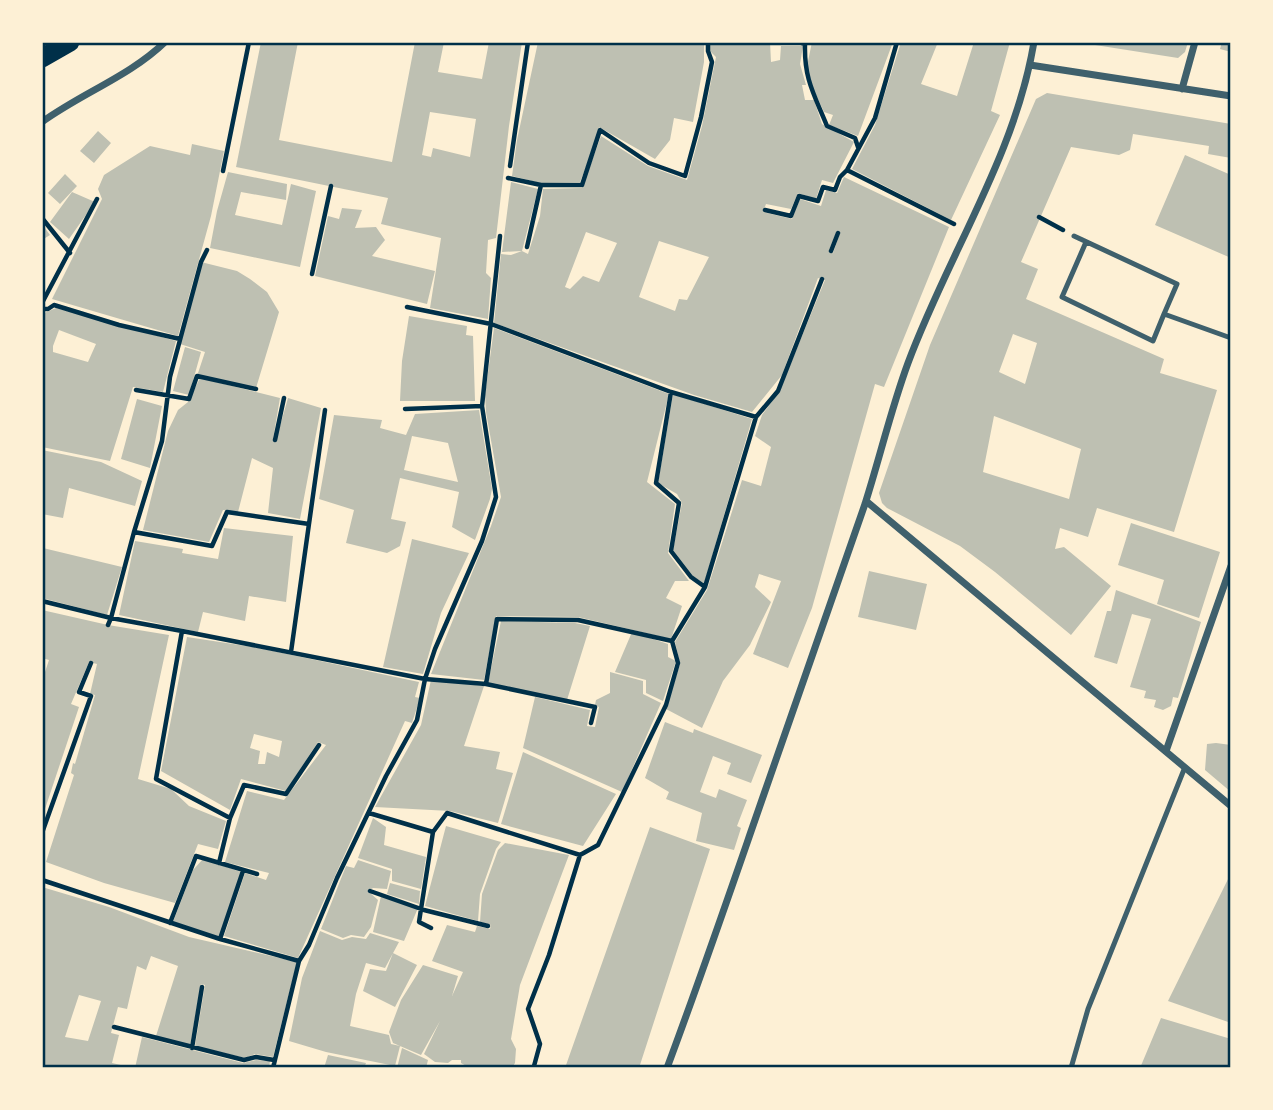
<svg xmlns="http://www.w3.org/2000/svg" width="1273" height="1110" viewBox="0 0 1273 1110" font-family="Poppins,sans-serif">
	<rect width="100%" height="100%" fill="#fdf0d5"/>
	<path fill="#bec0b2" fill-rule="evenodd" d="M261 42H298L279 140 392 162 415 42H444L438 72 482 79 489 42H522L509 126 496 238 488 240 486 273 491 278 488 319 430 308 441 238 381 224 388 198 236 167ZM430 112 476 119 470 157 433 148 431 157 422 155Z
		M538 42H704V62L693 122 674 118 670 140 655 159 599 127 597 139 580 182 540 183 512 176 517 140Z
		M710 42H770L771 62 780 60 781 46H803L800 64 806 85H802L805 100H814L822 124 854 142 833 183 822 180 816 199 798 193 791 209 766 204 763 212 792 219 800 199 821 206 826 190 837 193 844 177 949 227 884 387 875 384 812 608 788 668 753 654 781 581 759 574 755 587 771 602 750 645 723 681 702 728 666 709 680 664 675 642 707 590 742 480 761 486 771 447 755 436 762 415 779 392 825 280 818 278 782 375 752 412 694 395 494 323 501 254 511 255 522 251 528 254 540 216 543 189 582 188 601 136 648 166 687 180 702 126 716 57 710 51ZM586 232 617 243 599 282 583 276 570 289 565 287ZM836 233H840L833 253 829 250ZM659 241 709 257 687 300 679 299 675 311 639 297Z
		M812 42H893L858 136 829 125 833 115 824 112 811 84 807 66Z
		M901 42H938L921 84 957 96 974 42H1010L991 111 1000 115 951 220 852 169 875 125Z
		M1076 42H1188L1185 52 1178 58Z
		M1222 42H1231V52L1220 49Z
		M1047 93 1231 124V158L1208 154 1209 146 1133 134 1130 150 1119 155 1071 147 1021 262 1038 269 1026 299 1164 359 1160 373 1217 390 1174 532 1097 508 1088 537 1060 528 1055 549 1064 547 1111 586 1071 635 995 572 960 546 887 508 882 503 879 493 930 345 1036 99ZM1013 334 1037 343 1025 384 999 372ZM994 416 1081 449 1069 499 983 472Z
		M98 131 111 143 94 163 80 151Z
		M192 144 224 151 211 216 178 336 52 299 102 199 98 189 104 175 150 146 190 155Z
		M1185 155 1231 175V258L1155 225Z
		M228 172 287 184 286 200 241 192 235 215 282 225 291 184 316 191 300 267 210 248 217 211Z
		M65 174 77 186 60 204 48 193Z
		M511 182 538 189 522 251 502 252Z
		M72 192 95 202 69 239 50 222Z
		M342 208 362 210 355 228 376 227 385 240 372 256 435 271 427 304 315 276 328 216 339 219Z
		M42 224 50 235 42 240Z
		M201 262 237 271 250 279 267 292 279 312 256 388 197 376 205 352 180 344Z
		M56 308 176 341 163 392 133 387 110 461 42 447V314ZM59 330 96 344 88 362 53 352V346Z
		M409 316 467 326 466 335 473 336 475 401H400L402 361Z
		M494 328 669 394 647 482 675 504 668 553 689 581H675L666 598 682 606 671 639 578 617 496 616 484 680 431 674 491 526 501 497 486 412 485 395Z
		M185 347 201 352 189 395 173 391Z
		M200 378 280 398 273 439 276 440 288 398 321 408 300 519 268 513 273 468 252 458 238 512 223 510 209 542 143 530 168 431 178 410 188 402Z
		M673 394 752 419 704 584 693 576 673 550 682 503 677 494 658 483Z
		M137 399 162 406 150 468 121 459Z
		M479 410 492 489 490 499 475 540 452 527 459 492 400 478 391 519 406 522 400 546 387 553 346 543 354 510 319 499 334 415 382 420 380 428 406 435 415 414ZM412 436 448 443 458 482 404 470Z
		M42 450 101 462 142 481 135 506 69 488 63 518 42 514Z
		M1131 523 1220 552 1199 618 1157 604 1164 580 1118 565Z
		M224 528 293 536 286 602 249 596 245 621 203 612 198 632 119 615 135 541 183 549 182 553 218 559Z
		M412 539 469 553 441 613 423 674 383 667Z
		M43 548 122 567 107 615 42 598Z
		M869 571 927 584 916 630 858 617Z
		M1116 590 1201 622 1178 698 1173 697 1171 706 1163 710 1154 707 1156 700 1144 698 1146 691 1130 687 1151 619 1132 614 1117 664 1094 657 1107 611H1111Z
		M42 610 108 625 169 635 138 779 171 789 189 806 226 821 218 849 198 844 175 903 104 883 46 862 74 775 71 773 73 763 75 764 95 695 90 694 97 664 89 662 71 704 79 707 42 818V681L49 660 42 658Z
		M501 621 575 623 590 626 567 700 488 683Z
		M632 632 668 644V657L676 661 663 701 646 693V680L615 672Z
		M187 637 259 648 419 682 415 697 420 698 412 723 405 721 298 958 224 936 245 873 266 880 269 873 225 862 247 791 284 800 326 745 318 742 286 791 241 779 230 810 161 771ZM254 734 282 741 279 757 267 752 265 764H258L260 751 250 748Z
		M610 672 643 681V694L661 703 622 792 523 748 535 697 590 710 587 726 595 727 599 707 595 705 596 700 610 693Z
		M431 680 484 686 464 746 500 752 496 769 513 773 498 823 450 811 375 807 421 725Z
		M665 722 693 733 694 729 762 755 751 783 727 774 731 763 713 756 700 792 716 798 719 789 747 800 737 826 741 828 734 850 696 841 702 813 666 799 669 792 645 778Z
		M1216 743 1231 745V792L1205 770 1207 744Z
		M523 752 616 794 583 846 501 824Z
		M373 818 386 827 384 845 426 857 421 889 392 881V869L358 858Z
		M446 826 501 842 496 849 480 894 478 921 425 906Z
		M650 827 710 849 639 1068H565Z
		M505 843 569 855 520 985 511 1039 516 1049 515 1063 512 1068H480L468 1067 461 1063V1060H452L448 1063 435 1062 424 1054 440 1021 421 1055 393 1043 389 1032 401 1000 423 965 458 976 452 996 463 972 432 961 447 925 475 932 477 926 490 929 491 925 480 922 482 894 498 850Z
		M203 859 241 872 219 937 173 922 193 870Z
		M358 860 391 871 387 889 373 888 368 891 378 900 371 927 364 937 351 935 343 938 321 929 346 866 354 868Z
		M1231 873V1023L1168 1001Z
		M390 883 420 891 419 904 387 894Z
		M42 887 109 907 189 937 297 962 273 1057 255 1054 245 1058 195 1046 205 985 201 984 190 1046 156 1036 178 966 151 956 146 970 137 966 127 1009 118 1007 111 1033 119 1035 112 1063 134 1068H42ZM79 995 101 1001 88 1041 65 1037Z
		M381 896 418 908 404 941 373 932Z
		M320 931 342 940 352 937 366 939 370 933 399 942 385 968 366 963 356 994 350 1026 389 1035 391 1044 400 1046 395 1066 326 1052 289 1041 302 978Z
		M393 953 417 965 395 1007 363 991 370 969 386 971Z
		M1161 1018 1231 1039V1068H1140Z
		M142 1037 243 1063 256 1060 270 1061 269 1068H135Z
		M402 1048 428 1060 426 1068H397Z
		M328 1055 366 1063 364 1068H324Z"/>
	<g fill="none" stroke-linecap="round" stroke-linejoin="round">
		<path stroke="#003049" stroke-width="4.5" d="M799 42 805 44C804 79 814 94 827 126L855 138 858 147
			M510 166 528 42
			M847 170 954 224
			M223 171 249 42
			M508 178 541 185H582L600 130 649 163 685 176 701 117 712 62 708 51V42
			M765 210 791 216 799 196 818 201 823 187 835 190 840 177 847 170 875 118 897 42
			M1039 217 1063 230
			M42 218 70 253
			M527 247 541 185
			M831 251 838 233
			M312 274 331 186
			M42 303 97 199
			M407 307 491 324 671 392 756 417
			M42 309H48L54 305 119 325 180 339
			M136 390 189 399 197 376 256 389
			M671 392 656 483 679 503 671 551 691 577 705 587
			M405 409 482 406
			M275 440 284 398
			M134 532 162 441 170 377 201 262 207 250
			M42 601 111 618 134 532 212 546 227 512 309 524
			M108 625 111 618 182 631 156 779 230 818
			M182 631 425 679 486 684
			M291 652 325 410
			M591 723 595 707 486 684 497 619 578 620 672 641
			M369 813 433 832 419 922 431 928
			M433 832 447 813 580 855
			M42 833 91 696 79 692 91 663
			M219 863 230 818 244 785 286 794 319 745
			M42 880 220 939 299 961
			M370 891 424 910 488 926
			M170 923 196 856 257 874
			M220 939 243 871
			M114 1027 244 1060 256 1057 274 1060
			M192 1048 202 987
			M273 1068 299 961 309 945 337 878 386 776 417 720 425 679 435 649 482 541 496 497 482 406 500 236
			M531 1068 534 1066 540 1044 528 1009 549 955 580 855 598 845 666 705 678 663 672 641 705 587 756 417 778 391 822 279"/>
		<path stroke="#3f606c" stroke-width="5" d="M1074 236 1177 284 1164 314 1231 338
			M1086 242 1062 297 1153 341 1164 314
			M1071 1068 1088 1009 1185 767"/>
		<path stroke="#3f606c" stroke-width="7" d="M1030 65 1231 96
			M1182 89 1195 42
			M42 122C82 93 130 76 165 42
			M866 501 1231 806
			M1166 751 1231 566
			M667 1068C701 977 732 886 764 794 797 697 832 601 865 504 880 457 891 409 908 363 948 255 1015 156 1034 42"/>
		<path stroke="#003049" stroke-width="19" d="M42 58 70 42"/>
	</g>
	<rect width="1273" height="1110" fill="none" stroke="#fdf0d5" stroke-width="88"/>
	<rect x="44" y="44" width="1185" height="1022" fill="none" stroke="#003049" stroke-width="2.5"/>
</svg>
